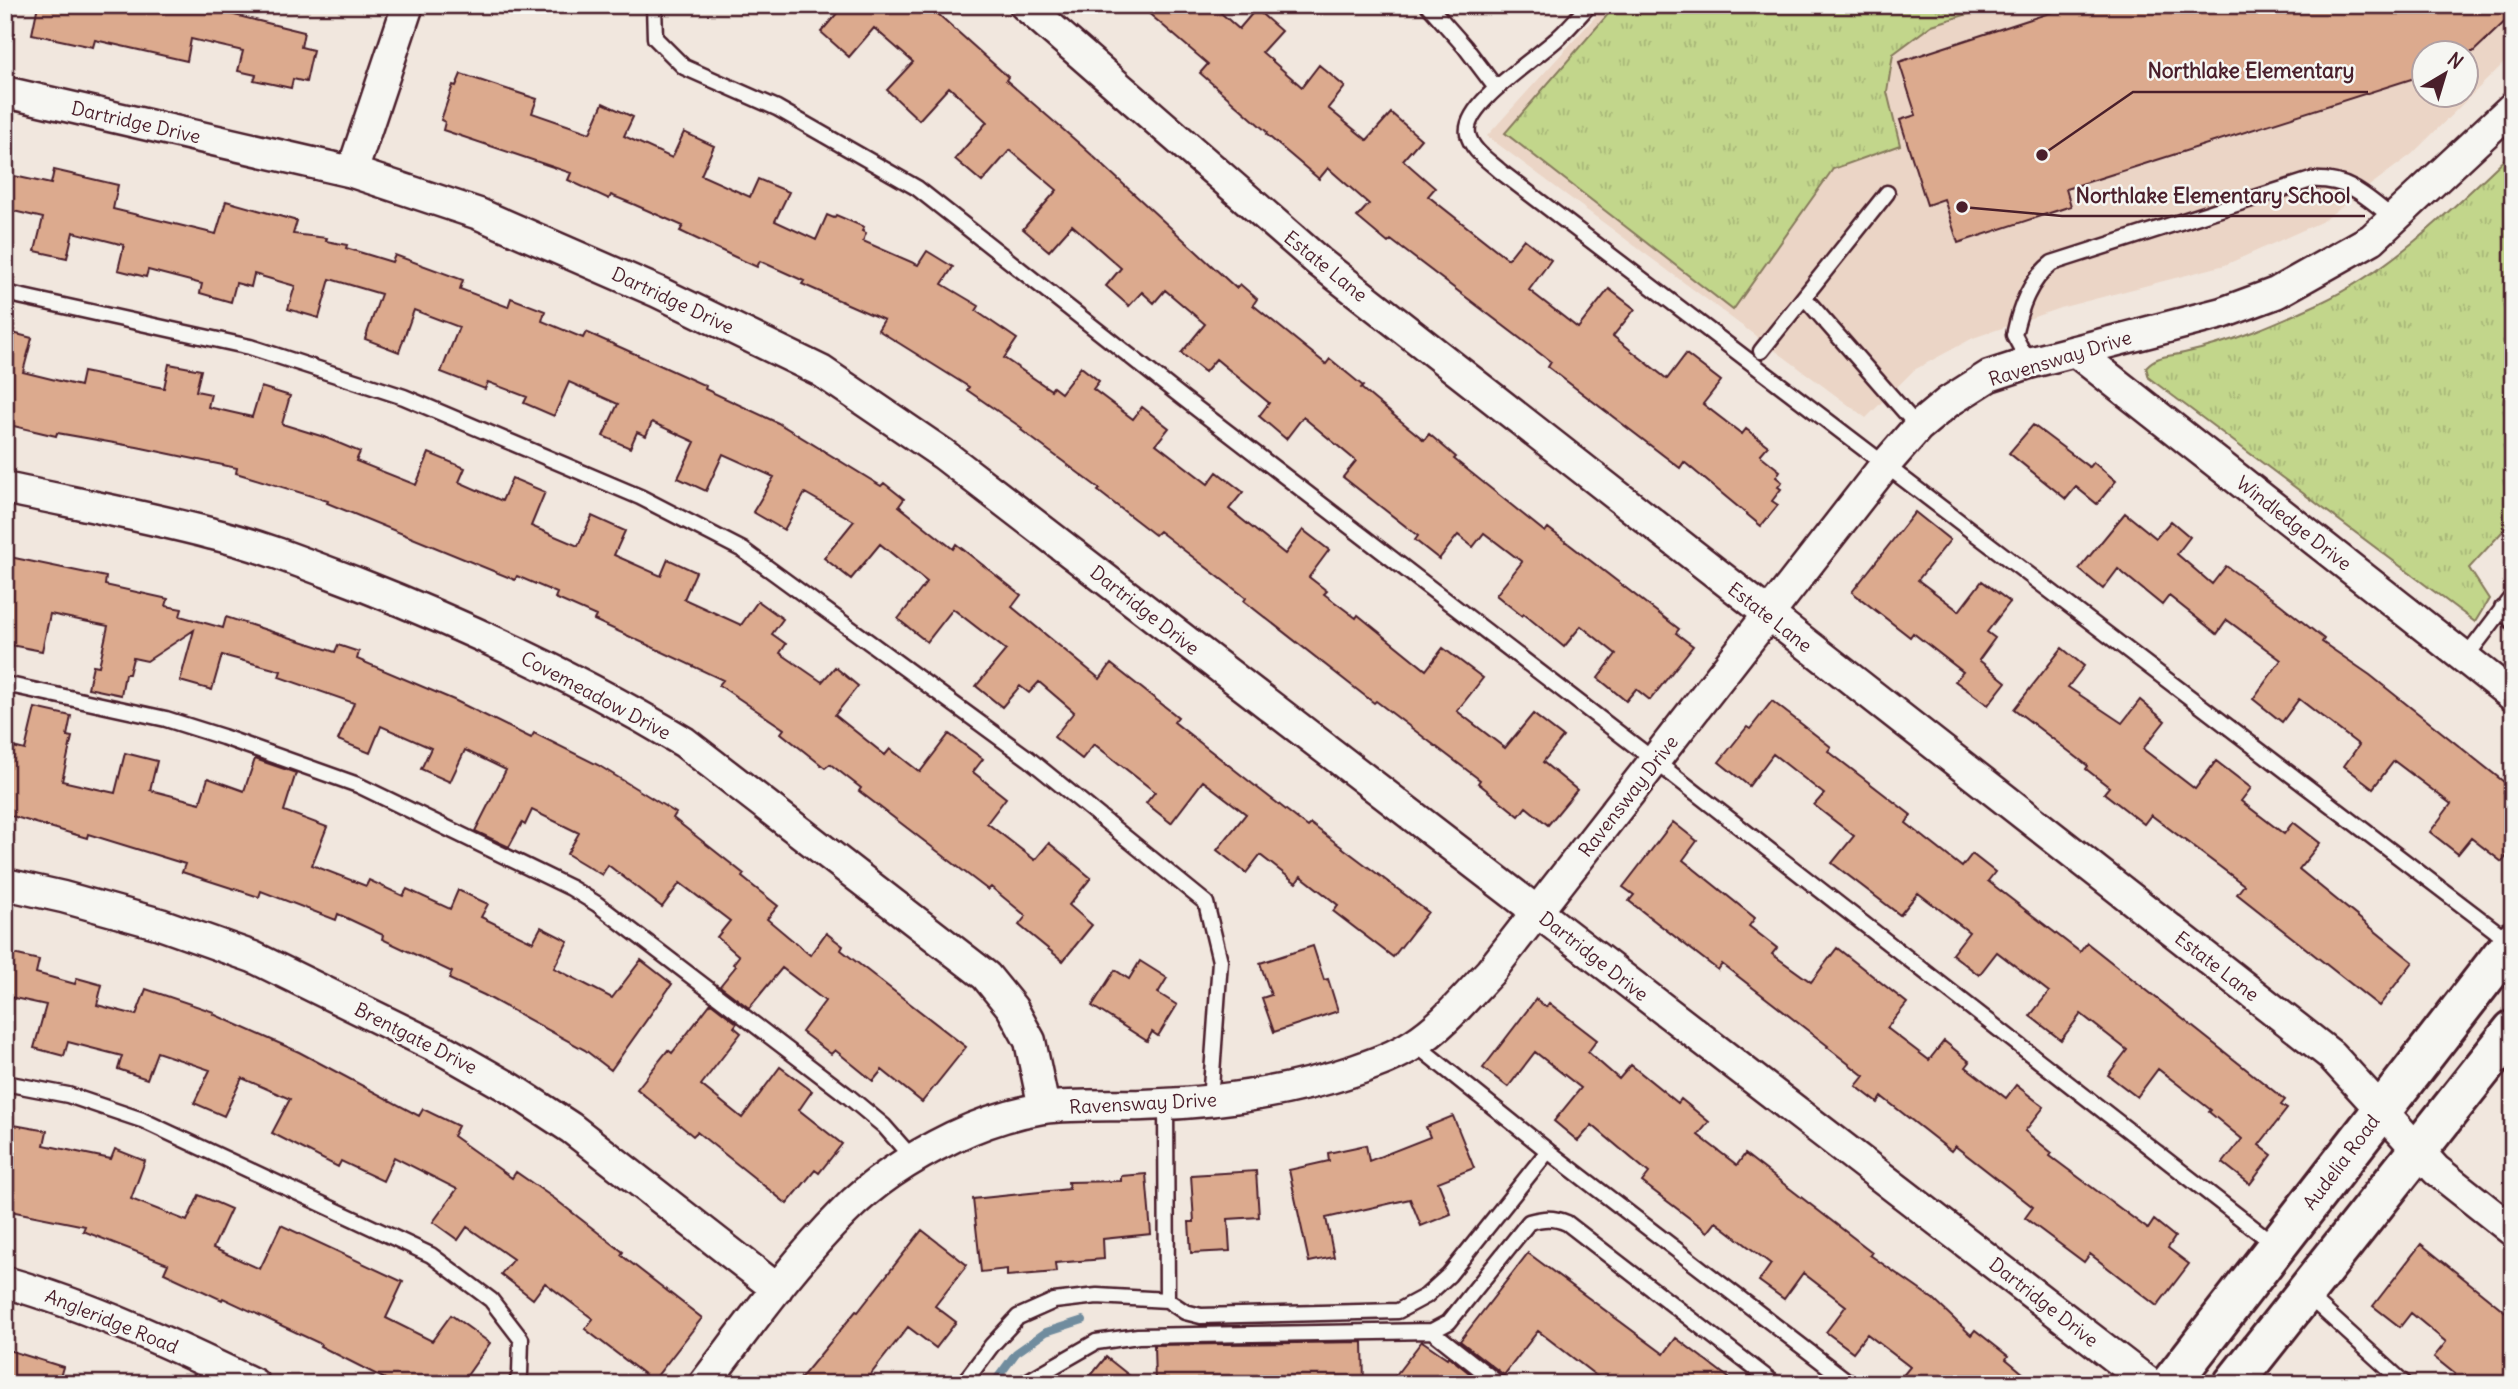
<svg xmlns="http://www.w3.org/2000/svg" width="2518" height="1389" viewBox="0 0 2518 1389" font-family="Delius,sans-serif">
	<defs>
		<pattern id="grass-tufts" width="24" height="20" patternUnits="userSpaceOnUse" patternTransform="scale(1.75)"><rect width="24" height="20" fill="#c2d68b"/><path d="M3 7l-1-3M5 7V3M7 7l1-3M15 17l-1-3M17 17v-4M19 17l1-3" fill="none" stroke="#a8b778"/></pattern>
	</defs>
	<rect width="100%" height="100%" fill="#f1e7de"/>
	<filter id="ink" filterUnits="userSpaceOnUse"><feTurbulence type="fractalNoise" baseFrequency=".0143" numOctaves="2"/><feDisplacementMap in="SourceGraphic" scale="14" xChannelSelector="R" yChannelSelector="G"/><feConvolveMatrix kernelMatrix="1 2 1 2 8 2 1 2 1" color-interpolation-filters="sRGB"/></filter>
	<g filter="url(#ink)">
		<path fill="#ebd5c6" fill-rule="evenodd" d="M1606 5H2513V54L2412 154 2321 222 2225 265 2060 308 1973 338 1914 370 1866 418 1487 136ZM2424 52H2466V94H2424Z"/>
		<path fill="url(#grass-tufts)" stroke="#867a5b" stroke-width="2" d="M1616 5H1990L1991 7 1932 25 1893 54 1887 92 1900 145 1833 169 1733 310 1505 133Z
			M2513 151V352L2503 403 2513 405V520L2469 568 2489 599 2475 622 2149 378 2146 367C2157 355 2168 357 2184 353 2231 343 2276 323 2320 303 2394 268 2454 207 2513 151Z"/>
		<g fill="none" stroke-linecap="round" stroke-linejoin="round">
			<path stroke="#708c9e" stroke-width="8" d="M993 1384 1016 1353 1046 1332 1083 1320"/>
		</g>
		<path fill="#dcaa8e" stroke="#4a1f2b" stroke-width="2" d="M38 5H193L304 32 301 47 313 50 306 82 293 79 291 88 254 80 256 75 238 71 243 51 191 39 187 61 95 40 93 47 32 34Z
			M844 5H928L1008 77 1006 80 1082 146 1236 288 1240 284 1257 299 1253 305 1326 364 1330 359 1363 386 1361 388 1374 399 1424 440 1429 434 1456 457 1454 459 1545 532 1548 528 1679 629 1676 633 1693 646 1650 700 1636 689 1626 701 1598 678 1616 654 1581 626 1564 647 1524 614 1522 616 1496 595 1522 562 1484 533 1473 547 1458 535 1439 559 1415 540 1418 536 1343 477 1356 461 1303 417 1286 439 1259 416 1269 403 1216 359 1205 372 1181 353 1205 324 1165 290 1154 303 1142 292 1129 306 1106 286 1121 268 1072 225 1049 251 1023 229 1057 190 1010 150 982 182 955 159 987 122 949 87 919 120 887 90 913 62 874 28 849 57 821 32Z
			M1139 5H1212L1239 29 1256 9 1281 31 1262 52 1302 87 1319 65 1345 87 1328 108 1367 140 1391 113 1421 139 1403 160 1435 188 1428 196 1508 259 1524 239 1551 260 1529 290 1578 328 1609 289 1635 309 1613 336 1667 379 1686 354 1721 381 1703 404 1742 434 1746 429 1768 446 1760 455 1780 471 1776 477 1782 482 1778 487 1781 489 1772 501 1778 505 1761 526 1684 462 1680 468 1548 367 1551 362 1391 240 1388 243 1357 217 1369 204 1328 168 1319 179 1266 134 1267 132 1200 73 1208 64Z
			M2074 5H2513V14L2473 52H2424V75L2066 189 2071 206 1958 243 1944 199 1927 205 1900 120 1916 115 1899 62Z
			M461 74 537 99 532 113 590 133 603 103 633 117 624 136 672 158 684 132 714 146 701 175 750 197 758 179 789 192 775 221 816 240 827 215 834 218 836 215 864 227 862 231 866 233 863 241 918 265 927 251 953 267 942 284 979 306 976 311 1017 339 1004 358 1051 390 1053 387 1061 393 1081 367 1099 381 1093 389 1133 419 1142 407 1169 428 1156 444 1208 484 1217 472 1243 492 1229 509 1285 554 1303 530 1329 550 1309 577 1327 591 1324 594 1356 618 1358 615 1426 670 1443 648 1483 678 1457 711 1505 748 1533 714 1563 737 1543 762 1577 790 1548 825 1526 807 1519 816 1478 783 1480 780 1376 701 1374 703 1244 601 1246 598 1159 531 1155 535 1098 491 1100 489 1021 430 1022 428 967 390 969 387 878 330 884 320 802 284 804 281 760 261 757 267 735 257 680 231 683 226 633 204 611 195 609 199 568 180 571 173 443 130 445 122 441 120 453 85 456 86Z
			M54 170 118 185 113 209 216 234 226 201 297 221 293 234 327 238 326 241 347 245 346 248 392 262 395 255 463 280 460 289 508 307 511 298 545 311 542 321 583 338 586 332 622 348 706 386 705 389 778 423 881 486 884 483 904 499 899 506 953 549 956 544 1021 595 1012 607 1100 679 1111 664 1178 717 1174 722 1259 789 1308 827 1311 824 1428 912 1393 957 1333 911 1338 905 1301 876 1296 883 1260 855 1246 873 1217 850 1246 814 1203 781 1171 823 1146 803 1155 792 1094 744 1082 759 1054 737 1074 712 1039 682 1029 693 1020 686 1002 707 976 686 1006 650 953 609 927 642 898 619 927 582 880 544 851 579 824 558 854 521 805 493 784 530 753 512 774 477 723 454 706 491 678 478 695 442 652 422 646 436 637 432 630 448 603 436 618 404 569 382 554 416 524 403 527 397 488 382 485 389 441 372 459 327 414 310 399 352 365 339 381 294 330 279 319 318 288 309 295 286 254 274 251 287 236 283 231 302 200 293 202 284 148 270 146 277 118 270 124 245 73 232 67 258 35 251 43 218 5 209V174L51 184Z
			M5 331 32 338 23 372 80 386 83 372 164 388 169 364 201 370 196 391 211 394 208 407 252 417 261 387 290 396 282 424 324 437 360 452 356 461 416 485 429 453 465 468 459 482 502 501 512 478 545 492 531 526 578 546 592 516 625 531 614 555 661 576 668 559 696 572 684 599 741 625 758 601 783 619 772 634 786 644 780 653 822 682 835 667 858 686 835 715 885 755 890 749 920 772 949 734 983 759 973 772 1006 798 987 823 1035 860 1049 843 1091 878 1069 905 1092 925 1063 961 1019 925 1026 916 991 887 988 890 859 791 861 788 830 764 825 768 781 733 784 729 719 685 723 680 594 620 596 616 555 598 557 593 517 576 515 580 327 503 328 501 236 473 237 468 137 447 57 433 56 436 5 424Z
			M2033 425 2089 467 2093 462 2116 481 2097 504 2076 487 2066 499 2009 453Z
			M1915 512 1950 540 1918 580 1959 611 1982 581 2010 602 1987 632 1995 638 1979 660 2006 682 1988 705 1955 681 1963 672 1913 633 1910 637 1852 592Z
			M2125 513 2156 538 2171 521 2190 537 2177 554 2212 584 2226 566 2280 604 2324 639 2322 642 2370 675 2509 786 2504 792 2513 799V848L2502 862 2471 838 2458 854 2430 832 2451 804 2394 761 2373 788 2344 766 2359 745 2299 699 2282 722 2253 699 2281 660 2227 620 2217 634 2169 596 2162 605 2118 569 2103 589 2079 569Z
			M5 556 106 577 105 585 168 599 166 606 182 609 180 616 223 628 226 617 335 652 338 645 359 652 357 659 454 700 531 738 534 733 598 765 676 813 673 818 744 874 742 877 778 906 767 919 810 955 826 933 843 946 841 950 966 1047 922 1102 882 1070 873 1081 835 1050 831 1054 802 1032 825 1001 782 968 749 1008 720 986 736 966 733 964 739 956 717 937 730 921 680 883 662 907 608 865 602 875 567 854 579 833 532 810 525 825 522 823 509 847 475 831 506 770 465 750 450 782 421 769 431 748 381 726 370 753 338 740 354 703 279 677 281 671 222 655 212 690 180 681 194 630 147 661 133 658 129 674H125L121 695 88 688 93 665 99 666 108 626 50 614 42 651 5 644Z
			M2062 648 2084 666 2068 687 2122 723 2140 700 2165 721 2143 749 2195 789 2216 761 2251 788 2241 801 2284 834 2293 822 2320 843 2299 869 2413 962 2379 1006 2237 894 2244 885 2151 815 2144 824 2104 793 2109 787 2086 769 2088 766 2014 709Z
			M1772 701 1831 747 1828 751 1911 815 1906 823 1962 867 1972 854 1995 872 1988 881 2080 952 2087 943 2285 1100 2281 1105 2287 1109 2259 1145 2272 1155 2250 1184 2223 1163 2242 1139 2209 1112 2211 1110 2158 1069 2137 1097 2108 1075 2127 1050 2081 1014 2061 1040 2030 1016 2049 992 1997 952 1979 975 1952 954 1969 932 1918 893 1900 915 1832 863 1854 836 1814 805 1824 794 1773 754 1749 786 1719 762 1747 727 1750 729Z
			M35 708 71 716 67 736 72 737 62 781 115 793 125 753 157 761 150 790 200 803 208 778 244 791 255 759 258 760 296 773 284 811 327 827 312 865 366 886 369 880 403 896 407 889 450 909 458 890 488 904 481 917 533 942 541 927 568 941 554 968 612 998 641 960 672 984 611 1070 585 1050 484 995 449 979 452 972 382 939 383 935 338 914 336 920 261 891 259 897 182 872 185 864 88 834 87 838 5 814V745L25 750Z
			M1673 822 1697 841 1683 860 1755 918 1749 926 1777 948 1772 954 1811 982 1837 948 1907 1003 1887 1028 1929 1060 1944 1041 1970 1062 1966 1067 2006 1098 2016 1085 2044 1107 2025 1131 2052 1153 2050 1156 2148 1229 2154 1220 2175 1237 2168 1248 2189 1264 2157 1306 2090 1254 2084 1262 2025 1218 2033 1207 1955 1146 1951 1151 1882 1097 1878 1103 1856 1086 1864 1076 1827 1047 1828 1046 1722 964 1718 970 1629 901 1634 895 1623 887Z
			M1313 946 1324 980 1328 979 1338 1011 1274 1032 1262 998 1271 995 1260 963Z
			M5 952 39 960 36 973 75 984 77 978 102 985 97 1005 136 1015 146 989 214 1012 213 1014 299 1052 419 1116 423 1109 458 1126 453 1136 512 1178 516 1172 555 1199 623 1252 621 1255 702 1318 653 1381 585 1329 593 1319 545 1283 533 1299 501 1274 513 1259 467 1227 458 1240 433 1222 457 1189 394 1157 383 1181 341 1161 338 1167 272 1133 290 1099 242 1078 224 1116 194 1103 210 1070 157 1052 147 1079 118 1069 122 1056 68 1042 64 1056 34 1048 46 1005 5 996Z
			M1140 961 1167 978 1158 993 1177 1005 1158 1036 1152 1032 1147 1041 1092 1006 1115 970 1129 979Z
			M1536 999 1546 1007 1549 1003 1597 1040 1588 1052 1619 1079 1631 1065 1678 1103 1681 1099 1709 1122 1698 1135 1737 1165 1745 1154 1872 1252 1870 1255 1933 1299 1971 1335 1975 1330 2008 1356 2006 1359 2036 1384H1896L1910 1367 1867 1334 1853 1352 1826 1332 1846 1306 1803 1273 1784 1299 1759 1281 1771 1264 1716 1222 1708 1232 1642 1182 1649 1173 1592 1125 1578 1141 1554 1121 1581 1088 1535 1052 1508 1087 1483 1068Z
			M711 1003 737 1023 734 1027 741 1033 701 1085 742 1118 780 1067 812 1091 799 1110 842 1144 819 1173 815 1170 787 1204 697 1132 693 1136 637 1089 668 1050 672 1053Z
			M1453 1116 1474 1168 1438 1182 1451 1214 1421 1226 1410 1199 1326 1218 1334 1257 1309 1262 1289 1170 1329 1161 1328 1153 1366 1145 1369 1161 1430 1137 1426 1127Z
			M14 1125 47 1131 44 1145 111 1159 115 1149 145 1161 131 1199 187 1221 199 1195 231 1209 213 1248 260 1269 281 1225 403 1282 386 1318 432 1341 451 1315 490 1343 461 1384H395L320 1346 321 1344 223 1298 222 1300 164 1273 168 1264 83 1231 85 1226 5 1210V1170Z
			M1256 1171 1259 1217 1228 1219 1230 1251 1191 1253 1189 1222H1194L1191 1175Z
			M1146 1174 1151 1234 1103 1239 1104 1259 1055 1263 1056 1272 1007 1276V1269L981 1272 973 1199 1069 1189 1068 1182 1121 1181V1176Z
			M922 1230 967 1265 935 1306 956 1322 936 1348 908 1327 863 1384H796L856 1311 858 1312Z
			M2421 1244 2513 1318V1368L2501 1384H2448L2455 1374 2434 1357 2446 1342 2411 1313 2400 1327 2373 1306Z
			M1528 1253 1664 1354 1676 1338 1737 1384H1607L1538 1331 1504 1375 1460 1341Z
			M1422 1341 1447 1358 1448 1356 1483 1384H1389Z
			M1363 1342 1364 1384H1155L1154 1345Z
			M5 1349 63 1367 58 1384H5Z
			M1106 1357 1140 1384H1084Z"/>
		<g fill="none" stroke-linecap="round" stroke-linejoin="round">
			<defs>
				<path id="lane" d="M654 5 655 38 684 67 777 108 917 188 1183 398 1655 761 2274 1244
					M1428 5 1465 47 1496 88
					M1589 5C1579 16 1570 27 1559 37 1539 57 1462 104 1468 134 1471 150 1489 161 1500 171L2509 941
					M5 293 250 347 404 397 640 497 743 550 1029 759 1206 903 1220 961 1210 1102
					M1804 297 1918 427
					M1761 351 1887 193
					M2029 363 2014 335C2020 308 2029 281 2052 263L2311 180C2349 178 2367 197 2395 220
					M2502 608 2513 623
					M2466 657 2513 595
					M5 684 166 719 223 737 358 785 571 888 597 904 848 1096 884 1126 913 1159
					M5 1083 68 1095 142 1120 431 1255 491 1300 521 1339 520 1374 516 1384
					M1166 1104 1167 1300
					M1548 1151 1851 1384
					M2305 1293 2405 1384
					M1432 1331 1499 1384
					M963 1384 992 1345 1018 1317 1054 1301 1097 1296 1167 1300 1185 1312 1201 1316 1398 1311 1426 1296 1449 1275 1548 1151 1415 1044
					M1023 1384 1096 1342 1138 1336 1432 1331 1449 1322 1529 1222C1543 1218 1553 1217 1567 1223L1775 1384"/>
				<path id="street" d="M1025 5 1319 262 2331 1055 2436 1170 2513 1231
					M5 92 352 172 479 214 658 292 821 371 943 454 2150 1384
					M352 172 407 8
					M2075 351 2513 696
					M5 488C74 503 145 516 213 534 263 546 311 566 359 584 471 628 581 680 684 742L986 976 1012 1008 1030 1041 1044 1108
					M5 884 63 897 160 924 253 957 445 1051 510 1088 571 1128 777 1289
					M5 1282C92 1307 173 1345 254 1384
					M704 1384C749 1325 792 1264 844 1212 874 1181 914 1156 953 1137 980 1124 1013 1113 1043 1108 1075 1104 1110 1106 1143 1105 1216 1103 1287 1093 1356 1070 1376 1063 1396 1056 1414 1044 1443 1026 1467 996 1490 972L1885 465 1918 427 1948 402 1989 376 2029 363 2222 313 2276 293 2372 239 2513 107"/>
				<path id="secondary" d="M2170 1384 2513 941
					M2233 1384 2513 1030"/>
			</defs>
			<use href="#lane" stroke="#4a1f2b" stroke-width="19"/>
			<use href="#street" stroke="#4a1f2b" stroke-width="35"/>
			<use href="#secondary" stroke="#4a1f2b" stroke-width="44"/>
			<use href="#lane" stroke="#f6f6f2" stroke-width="14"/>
			<use href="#street" stroke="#f6f6f2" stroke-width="30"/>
			<use href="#secondary" stroke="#f6f6f2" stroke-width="38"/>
		</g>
	</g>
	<g text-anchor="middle" stroke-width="5" stroke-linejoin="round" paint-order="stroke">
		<g font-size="19" fill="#4a1f2b" stroke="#f6f6f2">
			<text transform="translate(136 122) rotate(13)" y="7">Dartridge Drive</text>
			<text transform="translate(1326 266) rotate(39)" y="7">Estate Lane</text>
			<text transform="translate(673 300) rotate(25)" y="7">Dartridge Drive</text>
			<text transform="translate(2060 358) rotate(-17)" y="7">Ravensway Drive</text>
			<text transform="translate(2294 523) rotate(38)" y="7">Windledge Drive</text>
			<text transform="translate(1145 610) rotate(38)" y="7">Dartridge Drive</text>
			<text transform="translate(1770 617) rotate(38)" y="7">Estate Lane</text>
			<text transform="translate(596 695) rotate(28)" y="7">Covemeadow Drive</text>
			<text transform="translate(1628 796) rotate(-52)" y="7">Ravensway Drive</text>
			<text transform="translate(1594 956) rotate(38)" y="7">Dartridge Drive</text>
			<text transform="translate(2217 966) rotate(38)" y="7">Estate Lane</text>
			<text transform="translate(416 1038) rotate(27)" y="7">Brentgate Drive</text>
			<text transform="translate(1143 1103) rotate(-3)" y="7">Ravensway Drive</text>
			<text transform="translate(2341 1162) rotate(-53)" y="7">Audelia Road</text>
			<text transform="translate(2044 1302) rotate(38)" y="7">Dartridge Drive</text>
			<text transform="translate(112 1321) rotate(22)" y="7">Angleridge Road</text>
		</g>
	</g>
	<path fill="none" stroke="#4a1f2b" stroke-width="2.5" d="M2042 155L2133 92H2368M1962 207L2062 216H2365"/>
	<g fill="#4a1f2b" stroke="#f6f6f2" stroke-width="2.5">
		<circle cx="2042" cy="155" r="7"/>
		<circle cx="1962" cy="207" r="7"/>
	</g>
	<g font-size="21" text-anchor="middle" font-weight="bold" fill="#4a1f2b" stroke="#f6f6f2" stroke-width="5" stroke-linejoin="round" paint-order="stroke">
		<text x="2251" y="78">Northlake Elementary</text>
		<text x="2213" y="203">Northlake Elementary School</text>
	</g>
	<rect width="2518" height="1389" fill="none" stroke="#f6f6f2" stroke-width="28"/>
	<rect x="14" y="14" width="2490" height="1361" fill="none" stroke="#4a1f2b" stroke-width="2.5" filter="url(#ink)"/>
	<g transform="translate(2445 74) rotate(38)"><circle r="33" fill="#f6f6f2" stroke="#b1a0a2" stroke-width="2"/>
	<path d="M0-5L12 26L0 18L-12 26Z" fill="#4a1f2b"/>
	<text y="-10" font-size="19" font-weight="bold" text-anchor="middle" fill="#4a1f2b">N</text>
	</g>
</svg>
